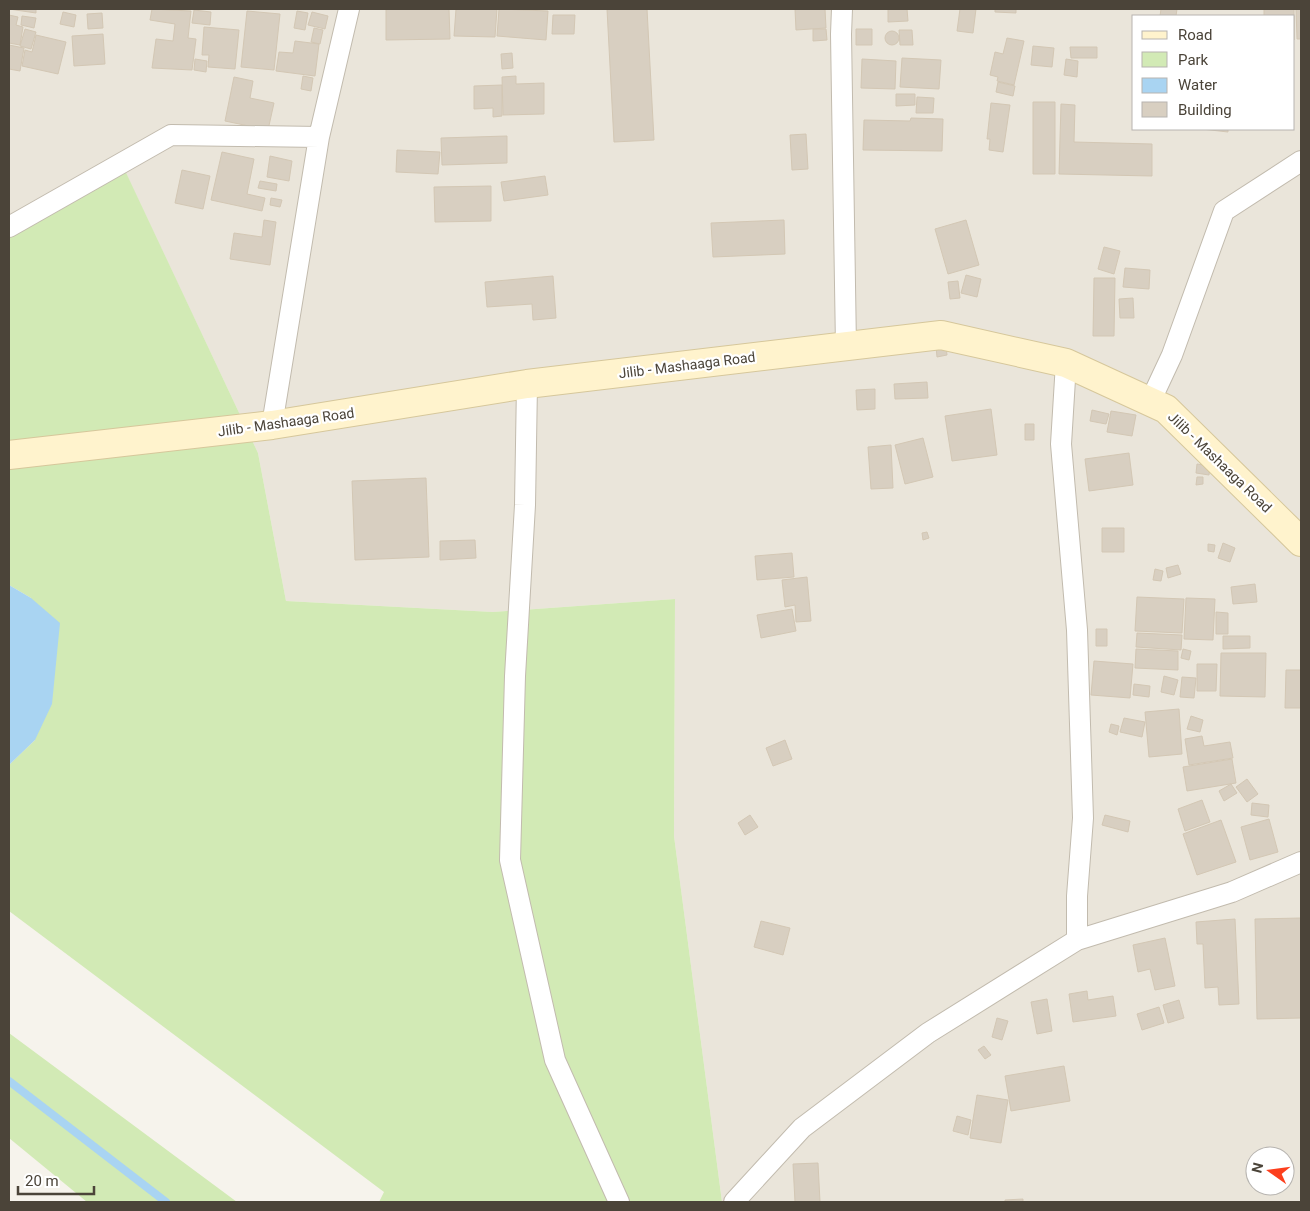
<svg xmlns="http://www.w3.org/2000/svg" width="1310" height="1211" viewBox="0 0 1310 1211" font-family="Roboto,sans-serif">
	<rect width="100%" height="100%" fill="#f6f3ec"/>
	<path fill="#eae5da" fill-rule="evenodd" d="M9 9H1301V1202H722L674 836 675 599 493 612 286 601 258 453 121 163 9 223ZM1134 16H1294V129H1134ZM1255 1156H1285V1186H1255Z"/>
	<path fill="#d2eab5" d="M121 162 258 453 286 601 493 612 675 599 674 836 722 1202H379L384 1192 9 911V765L35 740 31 598 9 585V223Z
		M9 1033 237 1202H87L9 1138Z"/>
	<path fill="#a9d4f2" d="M9 585 31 598 60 623 52 704 35 740 9 765Z"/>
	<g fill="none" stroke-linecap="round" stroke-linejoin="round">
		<path stroke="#a9d4f2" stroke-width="8" d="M9 1081 166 1202"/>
	</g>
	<path fill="#d8cfc1" stroke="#d3c7b4" d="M9 9H36V13Z
		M152 9 191 11 188 38 196 39 192 70 152 68 156 39 173 41 175 24 150 20Z
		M386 9H449L450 39 386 40Z
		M456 9H497L495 37 454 36Z
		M499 9 548 11 546 40 497 36Z
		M607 9H647L654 140 614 142Z
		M795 9H825L826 28 796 30Z
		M888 9H907L908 21 888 22Z
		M960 9H976L973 33 957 31Z
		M995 9H1016V13L995 12Z
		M1161 9H1177L1176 16H1160Z
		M1264 9H1294V40V16H1264Z
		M1296 9H1301V39H1297Z
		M194 10 211 12 210 25 192 23Z
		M247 11 280 14 274 70 241 67Z
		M297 11 308 13 305 30 294 28Z
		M63 12 76 15 74 27 60 24Z
		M312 12 328 16 325 29 308 25Z
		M102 13 103 28 88 29 87 14Z
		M9 15 18 17 16 25 23 27 20 45 9 43Z
		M553 15H575L574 34H552Z
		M22 16 36 18 34 28 21 25Z
		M204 27 239 30 235 69 208 67 209 55H202Z
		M314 28 323 30 320 44 311 42Z
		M25 29 36 32 31 49 20 46Z
		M813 29H826L827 40 813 41Z
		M856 29H872V45H856Z
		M899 30H912L913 45H900Z
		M885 38a7 7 0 1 1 14 0a7 7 0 1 1-14 0Z
		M103 34 105 64 74 66 72 36Z
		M36 35 66 42 58 74 22 66 25 50 32 52Z
		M1007 38 1024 41 1014 85 997 81 998 77 990 75 995 52 1003 54Z
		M295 41 319 44 315 76 276 71 279 52 293 53Z
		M9 45 24 48 20 71 9 69Z
		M1033 46 1054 48 1052 67 1031 65Z
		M1070 47H1097V58H1071Z
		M512 53 513 68 502 69 501 54Z
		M902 58 941 60 939 89 900 87Z
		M195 59 207 61 206 72 194 70Z
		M862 59 896 61 895 89 861 88Z
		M1066 59 1078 61 1077 77 1064 75Z
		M303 76 313 78 311 91 301 89Z
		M516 76V84L544 83V114L503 115 502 77Z
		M234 77 253 81 250 98 274 103 268 130 225 121Z
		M998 82 1015 86 1013 96 996 92Z
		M502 85V116L493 117V108L474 109V86Z
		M896 94H915V105L896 106Z
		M917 97 934 98 933 113H916Z
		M1033 102H1055V174H1033Z
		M991 103 1010 105 1003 152 989 150 990 139H987Z
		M1061 104 1075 105 1074 142 1152 144V176L1059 174Z
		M911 118 943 119 942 151 863 150 864 120 910 121Z
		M1202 129H1228V132Z
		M806 134 808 169 792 170 790 135Z
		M507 136V163L442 165 441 138Z
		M397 150 440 152 438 174 396 172Z
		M222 152 254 159 247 194 265 198 262 211 211 200Z
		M270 156 292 161 289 181 267 177Z
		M182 170 210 176 203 209 175 203Z
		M545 176 548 195 504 201 501 182Z
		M260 181 277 184 276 191 258 188Z
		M491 186V221L435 222 434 187Z
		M271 198 282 200 280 207 270 205Z
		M264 220 276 222 270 265 230 259 234 233 262 237Z
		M784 220 785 254 713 257 711 223Z
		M966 220 979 265 948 274 935 229Z
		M1104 247 1120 251 1114 274 1098 269Z
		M1125 268 1150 270 1149 289 1123 287Z
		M966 275 981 279 977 297 961 293Z
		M553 276 556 318 533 320 532 304 487 307 485 282Z
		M1094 278H1115L1114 336H1093Z
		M958 281 960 298 950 299 948 282Z
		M1133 298 1134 318H1120L1119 299Z
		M946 346 947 355 937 357 936 347Z
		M927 382 928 398 895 399 894 384Z
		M875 389V409L857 410 856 390Z
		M991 409 997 455 952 461 945 416Z
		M1092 410 1109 414 1106 424 1090 421Z
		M1111 411 1136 415 1132 436 1107 432Z
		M1025 424H1034V440H1025Z
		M923 438 933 477 905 484 895 445Z
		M891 445 893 488 871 489 868 447Z
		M1129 453 1133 485 1089 491 1085 459Z
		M1197 464 1210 466 1209 475 1196 473Z
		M1197 477H1203V484L1196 485Z
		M426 478 429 557 355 560 352 481Z
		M1102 528H1124V552H1102Z
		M927 532 929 538 923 540 922 533Z
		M475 540 476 558 440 560V541Z
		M1223 543 1235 548 1230 562 1218 558Z
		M1208 544 1215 545 1214 552 1208 551Z
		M792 553 794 577 757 580 755 556Z
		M1178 565 1181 574 1168 578 1166 568Z
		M1155 569 1163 571 1161 581 1153 580Z
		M807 577 811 621 796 622 795 605 785 607 782 580Z
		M1255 584 1257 602 1233 604 1231 587Z
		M1137 597 1184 599 1182 633 1135 631Z
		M1186 598 1215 599 1213 640 1184 639Z
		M792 609 796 631 761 638 757 615Z
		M1216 612 1228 613V634H1216Z
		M1096 629H1107V646H1096Z
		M1137 633 1182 635 1181 650 1136 647Z
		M1223 636H1250V648L1223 649Z
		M1136 649 1178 651V670L1135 668Z
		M1183 649 1191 651 1189 660 1181 658Z
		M1221 653H1266L1265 697 1220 696Z
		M1094 661 1133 664 1130 698 1091 695Z
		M1197 664H1217L1216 691H1197Z
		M1286 670H1301V708H1285Z
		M1164 676 1178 680 1174 695 1161 692Z
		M1182 677 1196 678 1194 698 1180 697Z
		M1134 684 1150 686 1149 697 1133 695Z
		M1179 709 1182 754 1149 757 1145 712Z
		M1191 716 1203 720 1200 732 1187 729Z
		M1124 718 1145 722 1142 737 1120 732Z
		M1111 724 1119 726 1117 735 1109 732Z
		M1202 736 1204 746 1230 742 1233 758 1189 765 1185 739Z
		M785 740 792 759 773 766 766 748Z
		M1232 759 1236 783 1187 791 1183 767Z
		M1247 779 1258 794 1247 802 1236 787Z
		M1231 784 1237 793 1224 801 1219 791Z
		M1202 800 1210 822 1185 831 1178 809Z
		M1252 803 1269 805 1268 817 1251 815Z
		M750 815 758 827 745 835 738 823Z
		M1105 815 1130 821 1128 832 1102 825Z
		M1269 819 1278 852 1250 860 1241 827Z
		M1221 820 1236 862 1197 875 1183 834Z
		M1301 918V1018L1257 1019 1255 919Z
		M1235 919 1239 1004 1219 1005 1218 987 1205 988 1203 944H1197L1196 922Z
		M761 921 790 928 783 955 754 947Z
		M1165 938 1175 986 1155 990 1150 969 1138 972 1133 945Z
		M1087 991 1088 1000 1113 996 1116 1016 1073 1022 1069 994Z
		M1047 999 1052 1031 1037 1034 1031 1002Z
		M1179 1000 1184 1018 1168 1023 1163 1005Z
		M1159 1007 1164 1023 1142 1030 1137 1014Z
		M997 1018 1008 1021 1002 1040 992 1037Z
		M984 1046 991 1055 985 1059 978 1050Z
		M1064 1066 1070 1101 1011 1111 1005 1076Z
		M977 1095 1008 1100 1001 1143 970 1138Z
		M957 1116 971 1120 968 1135 953 1131Z
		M818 1163 820 1202H795L793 1164Z
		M1023 1199V1202H1005V1200Z"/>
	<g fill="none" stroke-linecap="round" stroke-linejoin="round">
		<defs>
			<path id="street" d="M842 9 841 34 846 347
				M9 227 171 135 319 137
				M1066 363 1061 444 1077 630 1083 818 1077 896V940
				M527 384 525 505 515 676 510 860 555 1060 619 1202
				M1150 402 1172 355 1224 211 1301 161
				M272 425 319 137 349 9
				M734 1202 802 1128 928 1033 1077 940 1232 892 1301 862"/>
			<path id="secondary" d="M9 455 272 425 527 384 941 335 1066 363 1166 409 1301 542"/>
		</defs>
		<use href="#street" stroke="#c2bbae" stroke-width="22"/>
		<use href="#secondary" stroke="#d6c79b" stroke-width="30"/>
		<use href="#street" stroke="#fff" stroke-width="20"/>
		<use href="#secondary" stroke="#fff3cd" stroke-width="28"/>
	</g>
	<g text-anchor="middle" stroke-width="4.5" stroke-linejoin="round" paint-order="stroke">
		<g font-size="14" fill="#4b4439" stroke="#fff">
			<text transform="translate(687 365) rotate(-7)" y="5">Jilib - Mashaaga Road</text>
			<text transform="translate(286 422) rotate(-8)" y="5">Jilib - Mashaaga Road</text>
			<text transform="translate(1220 462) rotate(44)" y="5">Jilib - Mashaaga Road</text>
		</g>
	</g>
	<rect width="1310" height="1211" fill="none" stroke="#4b4439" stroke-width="20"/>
	<rect x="1132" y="15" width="162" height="115" fill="#ffffff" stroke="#b7b4b0"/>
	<rect x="1142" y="31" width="25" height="8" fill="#fff3cd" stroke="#b7b4b0"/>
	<text x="1178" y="40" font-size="15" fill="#4b4439">Road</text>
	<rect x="1142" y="52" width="25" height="15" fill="#d2eab5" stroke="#b7b4b0"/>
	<text x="1178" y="65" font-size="15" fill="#4b4439">Park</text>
	<rect x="1142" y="78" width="25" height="15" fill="#a9d4f2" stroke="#b7b4b0"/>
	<text x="1178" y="90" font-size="15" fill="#4b4439">Water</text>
	<rect x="1142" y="102" width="25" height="15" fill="#d8cfc1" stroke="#b7b4b0"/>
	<text x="1178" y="115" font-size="15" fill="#4b4439">Building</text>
	<g transform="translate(1270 1171) rotate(284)"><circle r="24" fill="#ffffff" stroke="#b7b4b0"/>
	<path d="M0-4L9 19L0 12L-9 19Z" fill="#fc3f1d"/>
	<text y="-8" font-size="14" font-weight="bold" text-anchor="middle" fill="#4b4439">N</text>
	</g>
	<path d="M18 1186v8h76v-8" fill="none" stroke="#4b4439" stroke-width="2.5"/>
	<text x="25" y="1186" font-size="15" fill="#4b4439" stroke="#ffffff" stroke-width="4" paint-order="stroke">20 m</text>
</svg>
